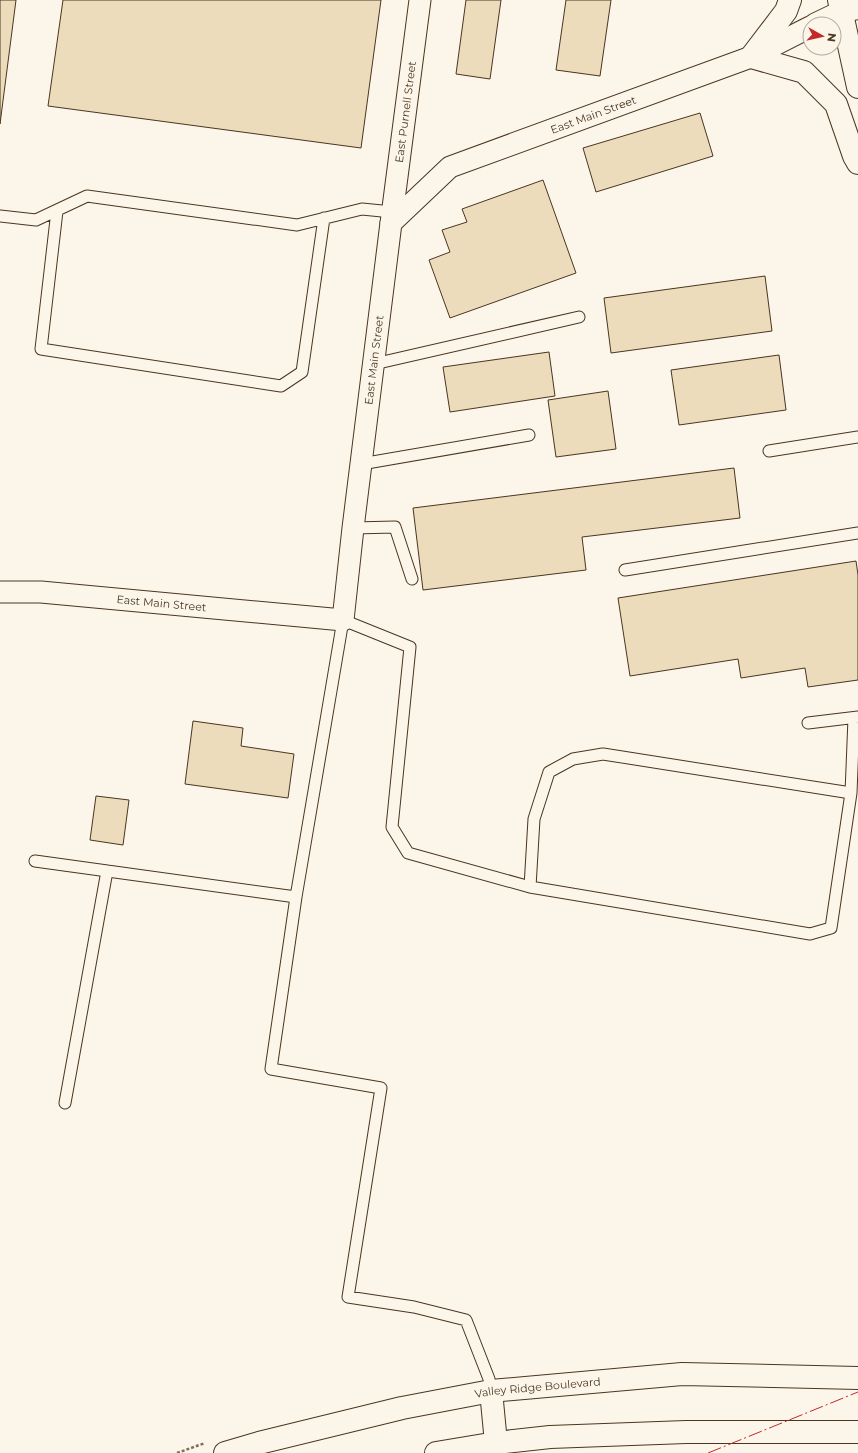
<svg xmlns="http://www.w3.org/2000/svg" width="858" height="1453" viewBox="0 0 858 1453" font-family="Montserrat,sans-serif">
	<rect width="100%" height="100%" fill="#fbf6e9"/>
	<path fill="#ecdcbc" stroke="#4a3520" d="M0 0H16L0 124Z
		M63 0H381L361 148 48 106Z
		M466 0H501L490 79 456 74Z
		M566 0H611L600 76 556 70Z
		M700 113 713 156 596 192 583 148Z
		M543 180 576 273 450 318 429 260 450 252 442 230 467 222 462 209Z
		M765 276 772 331 611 353 604 298Z
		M549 352 555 396 450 412 443 367Z
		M779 355 786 410 679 425 671 370Z
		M608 391 616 449 556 457 548 400Z
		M734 468 740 518 582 537 586 570 423 590 413 508Z
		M856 561 858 575V680L808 687 805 668 741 678 738 659 630 676 618 598Z
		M193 721 243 728 241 746 294 754 288 798 185 784Z
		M96 796 129 800 123 845 90 840Z"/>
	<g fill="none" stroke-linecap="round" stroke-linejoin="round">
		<defs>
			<path id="lane" d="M57 211 41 349 281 386 302 372 324 218
				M0 216 36 220 87 196 297 225 362 209 392 212
				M374 364 579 317
				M769 451 858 437
				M361 464 529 435
				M353 528 395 527 412 579
				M625 570 858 533
				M808 723 858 717
				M35 861 296 897
				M530 887 534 819 549 772 573 759 603 754 851 793
				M65 1103 107 871
				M491 1391 489 1379 466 1320 414 1307 348 1297 381 1088 271 1069 296 897 343 620 410 647 392 827 408 853 530 887 810 934 831 928 851 793 854 718"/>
			<g id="street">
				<path d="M815 24 842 11"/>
				<path id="s1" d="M391 223 420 0"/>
				<path id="s2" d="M0 592H41L343 620 353 528 391 223 450 167 751 57 810 27"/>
			</g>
			<g id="secondary">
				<path d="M842 11 858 8"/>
				<path d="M491 1391 496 1443"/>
				<path id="s3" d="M225 1453 259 1443 402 1408 491 1391 682 1374 858 1378"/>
				<path d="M436 1453 496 1443 550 1437 686 1432H858"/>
			</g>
			<path id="primary" d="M790 0 786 11 751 57 804 72 836 104 854 156 858 163
				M839 0 858 87"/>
		</defs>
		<use href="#lane" stroke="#4a3520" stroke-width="13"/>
		<use href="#street" stroke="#4a3520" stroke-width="23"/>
		<use href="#secondary" stroke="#4a3520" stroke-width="24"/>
		<use href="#primary" stroke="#4a3520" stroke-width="24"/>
		<path stroke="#7f6f5c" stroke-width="2.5" stroke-dasharray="3 2" stroke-linecap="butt" d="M177 1453 205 1443"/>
		<use href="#lane" stroke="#fbf6e9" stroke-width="11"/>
		<use href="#street" stroke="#fbf6e9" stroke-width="21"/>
		<use href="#secondary" stroke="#fbf6e9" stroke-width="22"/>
		<use href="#primary" stroke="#fbf6e9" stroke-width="22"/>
		<path stroke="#c62828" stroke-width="1" stroke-dasharray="14 3 2 3" stroke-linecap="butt" d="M708 1453 858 1392"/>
	</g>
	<g text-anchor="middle" stroke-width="3" stroke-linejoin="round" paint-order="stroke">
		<g font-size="11" fill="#4a3520" stroke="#fbf6e9">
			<text dy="4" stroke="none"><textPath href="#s1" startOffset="112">East Purnell Street</textPath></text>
			<text dy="4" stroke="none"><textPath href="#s2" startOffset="978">East Main Street</textPath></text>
			<text dy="4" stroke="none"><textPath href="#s2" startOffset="606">East Main Street</textPath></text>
			<text dy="4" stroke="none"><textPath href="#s2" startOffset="162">East Main Street</textPath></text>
			<text dy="4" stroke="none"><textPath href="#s3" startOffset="320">Valley Ridge Boulevard</textPath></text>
		</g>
	</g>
	<g transform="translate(822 36) rotate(98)"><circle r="19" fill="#fbf6e9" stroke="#b4a999"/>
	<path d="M0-3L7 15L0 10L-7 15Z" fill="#c62828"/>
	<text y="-6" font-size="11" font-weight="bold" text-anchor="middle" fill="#4a3520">N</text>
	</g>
</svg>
